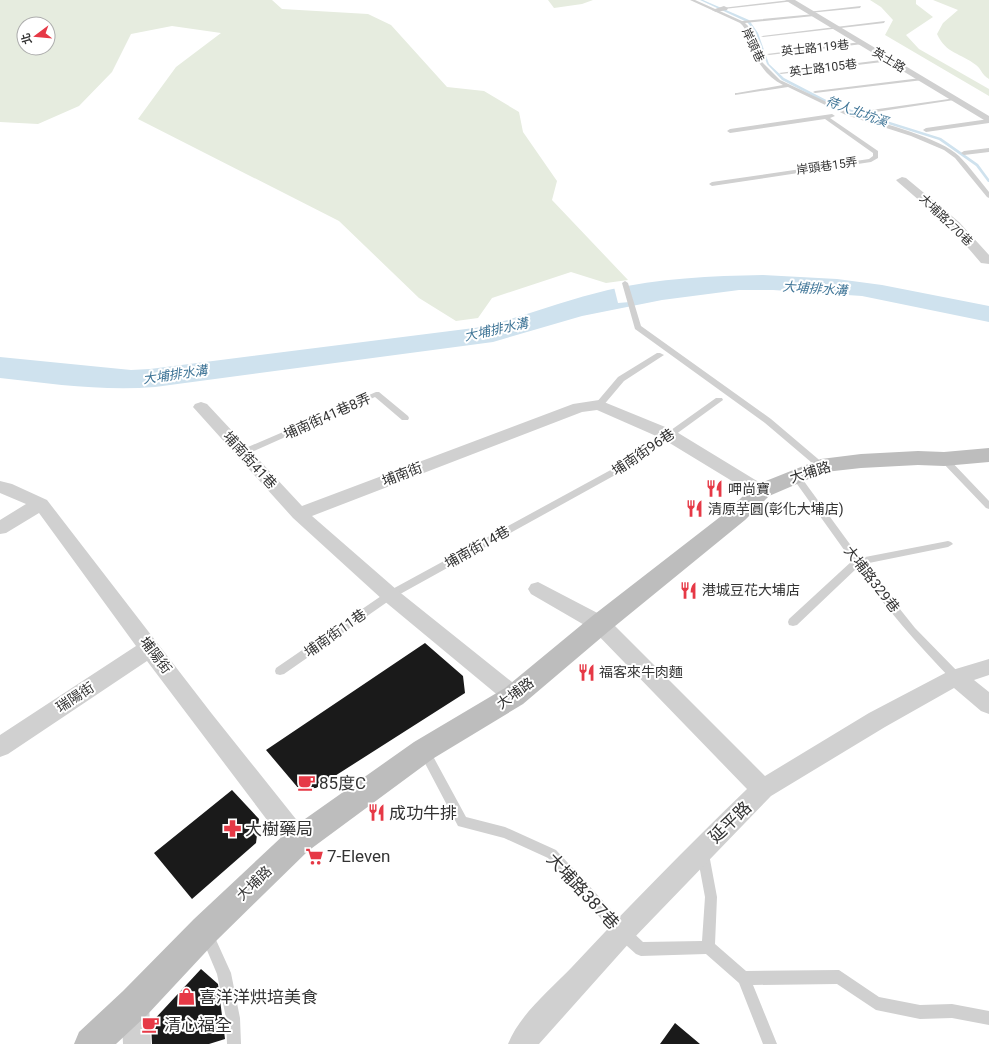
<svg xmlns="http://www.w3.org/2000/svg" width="989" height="1044" viewBox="0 0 989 1044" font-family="Roboto,'Noto Sans TC',sans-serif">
	<rect width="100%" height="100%" fill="#fff"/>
	<path fill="#e6ecdf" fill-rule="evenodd" d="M0 0H272L282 9 368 14 391 25 447 87 484 91 519 112 523 132 557 181 552 200 628 280 606 283 571 272 492 298 478 318 456 321 419 298 339 221 138 119 176 67 221 33 172 26 131 34 112 72 79 106 38 124 0 122ZM24 24H48V48H24Z
		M548 0H593L582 4 554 8Z
		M870 0H916V4L933 17 906 35 919 49 989 89V96L885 35 893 20 881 7Z
		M933 0H989V79C981 74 982 70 976 65 961 53 946 54 937 34L943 23 958 10Z"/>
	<path fill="#cfe2ee" d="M763 275 837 279 882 285 989 306V322L862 296 773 290H739L662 300 582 316 493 342 155 387C103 391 52 384 0 378V357L131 370 150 369 482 327C525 316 566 300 608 290 659 278 711 276 763 275Z"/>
	<path fill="#fff" d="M624 285 630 302 618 303 614 287Z"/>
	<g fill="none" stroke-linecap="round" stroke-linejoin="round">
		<path fill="#cfe2ee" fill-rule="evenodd" d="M700 0H703L749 20 758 33 769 64 784 78 836 105 941 138 978 164 989 179V182H988L976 166 939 140 834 107 782 80 767 64 756 33 747 22Z"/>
	</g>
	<path fill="#1a1a1a" d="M425 643 463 676 465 693 316 788 299 789 266 750Z
		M232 790 259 819 256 843 192 899 154 853Z
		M201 969 218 984 225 1039 209 1044H152L151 1023Z
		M675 1023 700 1044H660Z"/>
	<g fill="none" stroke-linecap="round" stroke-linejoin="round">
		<path fill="#d0d0d0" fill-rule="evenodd" d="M690 0H695L742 21 815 14 814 16 745 23 748 26 754 45 763 63 780 80 850 113 956 98V99L954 100 856 115C882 123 941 138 959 156 970 167 979 180 989 192V198L987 197 955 158 944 150 911 136 846 115 788 87 735 95V93H737L783 85C767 77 757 62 750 45 747 37 747 29 740 23Z
			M790 0 794 1 724 9 722 8Z
			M861 6 860 8 809 13 807 12Z
			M885 21 884 23 763 37 761 36Z
			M861 42 863 44 769 55 767 54Z
			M889 59 891 61 781 74 779 73Z
			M921 78 923 79V80L815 93 813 92 815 91Z
			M832 114 835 116 830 118 878 151V158L871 162 712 186 709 184 712 182 869 159 873 156V153L825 119 730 133 727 131 730 129Z
			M989 119V123L926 132 923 130 926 128Z
			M989 148V152L964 155 961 153 964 151Z
			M625 281 628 283 641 326 771 419 824 464 825 466 824 468H818L765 423 635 329 622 283Z
			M657 353H660L664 355 624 381 602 407H596L595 405 596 403 618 377Z
			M376 392H379L408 416 409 418 408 420H402L375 397 247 454 244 455 240 452 241 450Z
			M716 398H722L723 400 635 464 393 598 284 674 280 675 276 674 275 671 276 668 387 592 629 460Z
			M944 456 947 457 989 501V509L986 508 941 461 940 459Z
			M795 472 798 473 860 558 948 541 951 542 953 544 948 547 864 564 915 628 960 674 961 677 960 680 956 681 952 680C918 645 886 608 857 568L797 625 793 626 789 625 788 622 789 619 852 561 792 477 791 475 792 473Z
			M424 745 428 747 466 817 505 827 556 850 627 927 643 942 702 941 705 897 697 854 699 850 703 848 707 850 709 854 717 897 715 944 746 971 839 970 879 997 920 1005 952 1004 989 1011V1025L952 1018 920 1019 876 1010 837 984 753 985 777 1044H763L739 983 706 954 641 956 636 954 617 937 548 858 504 838 458 826 418 750 420 747Z
			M207 930 212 931 231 973 240 1018 241 1044H227L226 1018 217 974 201 936 202 931Z"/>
		<path fill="#d0d0d0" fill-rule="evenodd" d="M785 0H795L989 116V123Z
			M724 6 728 8 727 10 716 12 712 10Z
			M902 177 906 178 959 222 989 255V264L981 263 951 228 898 182 896 180Z
			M599 400 675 431 767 487 770 491 767 495 761 497 755 495 663 439 597 410 582 412 312 516 397 590 522 690 525 696 522 702 514 705 506 702 383 600 293 518 193 407 195 404 201 402 207 404 302 506 573 404Z
			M0 481 12 484 47 500 212 714 307 833 310 841 307 849 298 852 289 849 147 661 8 754 0 757V735L136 646 39 513 6 533 0 534V520L26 504 0 493Z
			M538 582 607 618 765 776 869 713 949 671 989 659V675L974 680 989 692V714L981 711 954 688 885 727 771 796 631 941 539 1044H508C520 1014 550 990 572 967 629 906 687 847 747 789L593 630 531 594 528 589 531 584Z
			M135 989 145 993 149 1003 151 1044H123L121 1003 125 993Z"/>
		<path fill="#bdbdbd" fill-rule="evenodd" d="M989 448V462L944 466 918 465 861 468 825 472 769 496 745 520 609 631 523 704 434 758 308 851 216 941 147 1015 116 1044H74L79 1032 123 991 194 919 288 831 414 742 505 688 591 617 729 510 753 486 821 459 861 454 918 451 944 452Z"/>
	</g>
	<defs>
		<symbol id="restaurant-bare" viewBox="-9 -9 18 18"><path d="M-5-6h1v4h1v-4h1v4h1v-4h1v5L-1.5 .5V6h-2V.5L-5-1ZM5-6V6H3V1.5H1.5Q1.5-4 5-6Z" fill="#e63946" stroke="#fff" stroke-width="2.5" paint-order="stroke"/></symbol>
		<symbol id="cafe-bare" viewBox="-9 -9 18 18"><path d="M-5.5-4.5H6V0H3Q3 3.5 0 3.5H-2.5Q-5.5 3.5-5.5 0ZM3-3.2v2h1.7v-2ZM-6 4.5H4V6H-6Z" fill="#e63946" stroke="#fff" stroke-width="2.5" paint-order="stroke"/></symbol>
		<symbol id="pharmacy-bare" viewBox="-9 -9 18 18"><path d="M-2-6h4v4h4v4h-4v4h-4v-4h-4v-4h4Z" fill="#e63946" stroke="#fff" stroke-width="2.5" paint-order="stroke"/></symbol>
		<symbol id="supermarket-bare" viewBox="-9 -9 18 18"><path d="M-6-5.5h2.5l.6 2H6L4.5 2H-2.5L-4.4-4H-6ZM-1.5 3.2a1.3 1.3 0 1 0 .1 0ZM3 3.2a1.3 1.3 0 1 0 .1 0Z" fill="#e63946" stroke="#fff" stroke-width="2.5" paint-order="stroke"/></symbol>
		<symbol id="shop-bare" viewBox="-9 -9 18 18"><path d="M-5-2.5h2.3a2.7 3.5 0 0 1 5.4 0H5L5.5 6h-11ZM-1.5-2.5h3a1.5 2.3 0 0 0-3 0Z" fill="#e63946" stroke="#fff" stroke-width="2.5" paint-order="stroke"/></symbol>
	</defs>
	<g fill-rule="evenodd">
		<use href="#restaurant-bare" x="702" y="476" width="25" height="25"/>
		<use href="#restaurant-bare" x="682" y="496" width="25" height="25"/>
		<use href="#restaurant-bare" x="676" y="578" width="25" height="25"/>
		<use href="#restaurant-bare" x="574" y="660" width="25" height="25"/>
		<use href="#cafe-bare" x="294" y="770" width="25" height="25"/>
		<use href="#restaurant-bare" x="364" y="800" width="25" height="25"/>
		<use href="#pharmacy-bare" x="220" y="816" width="25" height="25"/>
		<use href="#supermarket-bare" x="302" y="844" width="25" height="25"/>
		<use href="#shop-bare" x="174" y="984" width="25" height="25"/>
		<use href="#cafe-bare" x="138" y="1012" width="25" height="25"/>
	</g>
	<g text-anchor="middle" stroke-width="4" stroke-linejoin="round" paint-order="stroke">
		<g font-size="12" fill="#333" stroke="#fff">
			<text transform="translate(753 45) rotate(65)" y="4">岸頭巷</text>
			<text transform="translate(815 48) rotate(-6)" y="4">英士路119巷</text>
			<text transform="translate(889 60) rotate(31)" y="4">英士路</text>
			<text transform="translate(823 68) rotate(-7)" y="4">英士路105巷</text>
			<text transform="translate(827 166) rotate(-8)" y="4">岸頭巷15弄</text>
			<text transform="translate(946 220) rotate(44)" y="4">大埔路270巷</text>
		</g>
		<g font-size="13" font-style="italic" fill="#3f7597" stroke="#fff">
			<text transform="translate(857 111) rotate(20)" y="5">待人北坑溪</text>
			<text transform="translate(815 288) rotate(4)" y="5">大埔排水溝</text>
			<text transform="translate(496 329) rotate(-12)" y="5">大埔排水溝</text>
			<text transform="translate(175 374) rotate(-8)" y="5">大埔排水溝</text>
		</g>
		<g font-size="14" fill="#333" stroke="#fff">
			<text transform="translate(327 416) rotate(-24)" y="5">埔南街41巷8弄</text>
			<text transform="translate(643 452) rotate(-34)" y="5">埔南街96巷</text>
			<text transform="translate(250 460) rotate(48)" y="5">埔南街41巷</text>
			<text transform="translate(810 472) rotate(-17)" y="5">大埔路</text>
			<text transform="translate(402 474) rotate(-21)" y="5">埔南街</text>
			<text transform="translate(477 547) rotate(-29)" y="5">埔南街14巷</text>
			<text transform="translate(872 579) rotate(52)" y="5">大埔路329巷</text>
			<text transform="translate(335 633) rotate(-35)" y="5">埔南街11巷</text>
			<text transform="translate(156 655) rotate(53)" y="5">埔陽街</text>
			<text transform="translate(515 693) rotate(-36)" y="5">大埔路</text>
			<text transform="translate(75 697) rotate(-33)" y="5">瑞陽街</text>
			<text transform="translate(254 883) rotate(-44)" y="5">大埔路</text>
		</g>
		<g font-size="14" fill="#333" stroke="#fff" text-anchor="start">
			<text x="728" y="494">呷尚寶</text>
			<text x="708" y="514">清原芋圓(彰化大埔店)</text>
			<text x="702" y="595">港城豆花大埔店</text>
			<text x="599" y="677">福客來牛肉麵</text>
		</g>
		<g font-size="17" fill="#333" stroke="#fff" text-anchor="start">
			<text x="319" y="789">85度C</text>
			<text x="389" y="819">成功牛排</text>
			<text x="245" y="835">大樹藥局</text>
			<text x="327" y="862">7-Eleven</text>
			<text x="199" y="1003">喜洋洋烘培美食</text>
			<text x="164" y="1031">清心福全</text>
		</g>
		<g font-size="17" fill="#333" stroke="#fff">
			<text transform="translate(730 822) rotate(-44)" y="6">延平路</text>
			<text transform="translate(583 891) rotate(47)" y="6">大埔路387巷</text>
		</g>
	</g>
	<g transform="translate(36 36) rotate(254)"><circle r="19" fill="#ffffff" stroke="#adadad"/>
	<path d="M0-3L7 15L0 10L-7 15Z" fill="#e63946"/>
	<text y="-6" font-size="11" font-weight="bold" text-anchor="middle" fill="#333333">北</text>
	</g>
</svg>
